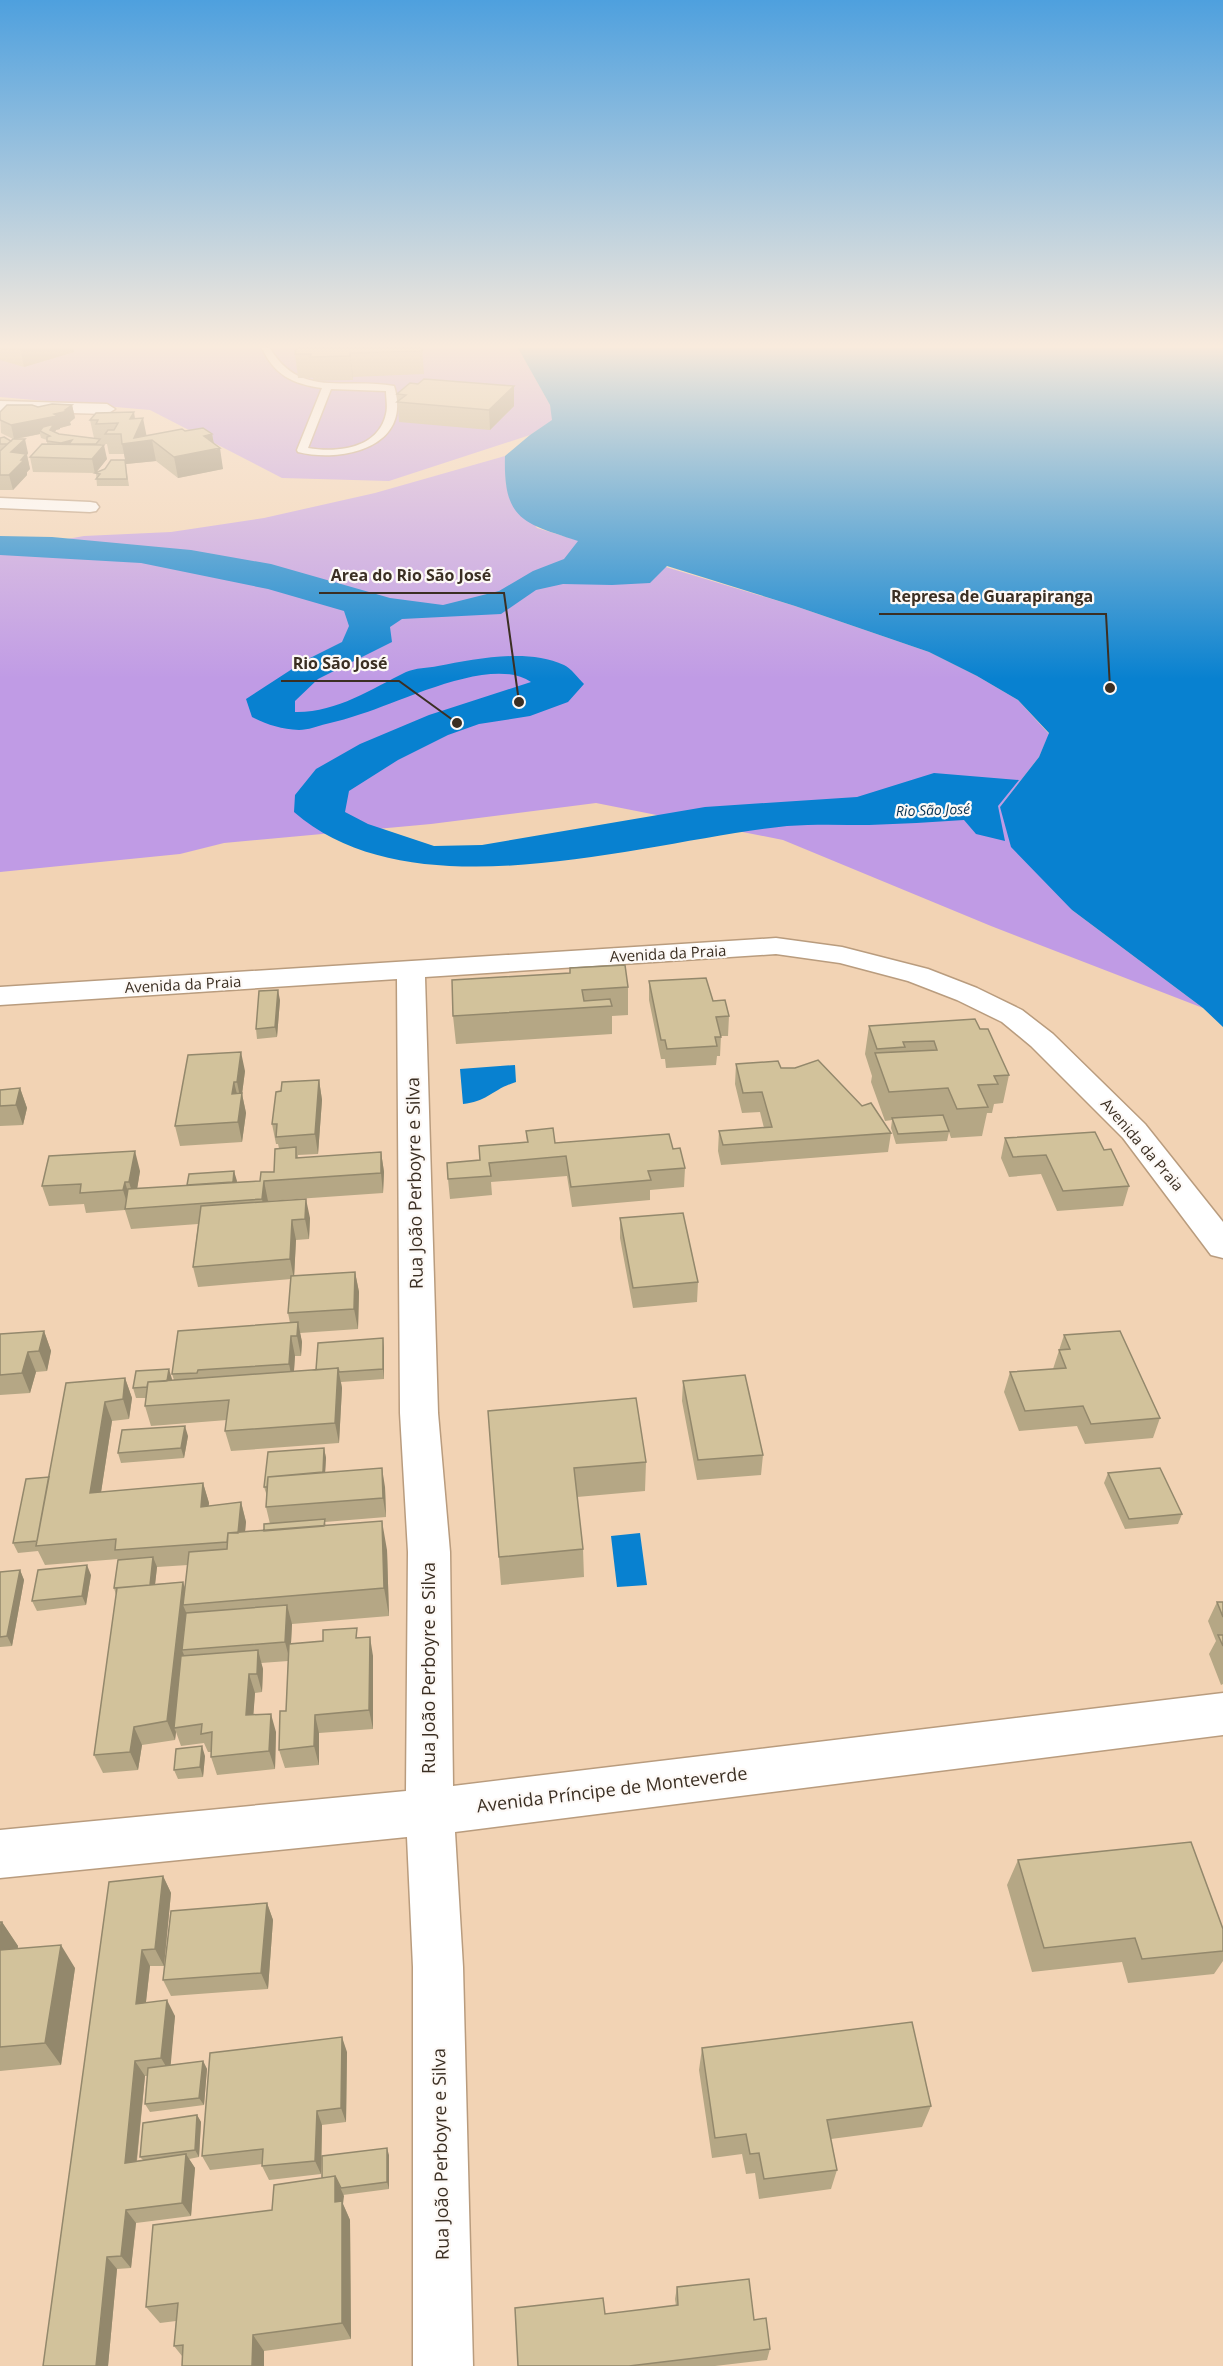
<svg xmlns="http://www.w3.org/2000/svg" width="1223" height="2366" viewBox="0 0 1223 2366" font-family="'Open Sans',sans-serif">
	<rect width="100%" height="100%" fill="#f2d3b4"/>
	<path fill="#c09be5" d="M0 348H518L550 405 553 420 530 435 389 481 282 478 150 410 0 397Z
		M505 456 506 485 537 528 795 606 929 652 977 676 1018 700 1049 734 1039 757 1000 807 1072 910 1203 1008 991 926 783 840 596 803 431 824 224 843 180 854 0 872V551L84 536 171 532 264 518 375 493Z"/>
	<path fill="#0881d0" d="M518 348H1223V1027L1203 1008 1072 910 1011 847 1000 807 1039 757 1049 733 1018 700 977 676 929 652 795 606 667 566 650 583 612 585 563 584 536 590 501 614 402 619 390 627 392 642 318 679 295 701V712C336 713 371 689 406 672 415 668 428 668 438 666 476 659 527 648 564 665 571 668 578 678 584 684L568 702 530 716 479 724 448 735 398 760 349 791 345 812 368 824 434 846 482 845 705 807 857 797 934 773 1019 780 998 806 1005 841 976 834 964 820C932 822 901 824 869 825 842 825 814 824 787 826 644 841 415 917 294 812L295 795 316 769 360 744 429 715 531 682C492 655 403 701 361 714 350 718 338 721 326 724 318 726 308 730 299 730 281 729 267 725 252 717L246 699 306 660 342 642 349 626 344 611 268 589 141 563 0 555V536L52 537 191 550 271 564 390 598 443 605 499 591 533 571 564 559 578 541C524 523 503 521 505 456L530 435 552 420 550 405Z
		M515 1065 516 1082C493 1089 487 1102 463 1104L460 1069Z
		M640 1533 647 1585 617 1587 611 1536Z"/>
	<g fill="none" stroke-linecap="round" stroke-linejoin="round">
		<defs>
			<path id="service" d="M262 348H270C299 399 347 377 394 386 413 447 343 463 298 452L297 450 322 388C293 384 274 375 262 348ZM331 389 386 391C386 398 388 407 386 414 378 449 337 453 308 448Z"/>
			<path id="minor" d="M0 401 107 404 115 409 107 414 0 411Z
				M0 498 90 502 96 503 99 507 96 511 90 512 0 508Z
				M776 938 842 947 928 969 977 988 1022 1010 1053 1034 1145 1124 1223 1222V1258L1211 1255 1123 1138 1031 1046 1002 1022 957 1000 908 981 840 963 776 954 425 977 438 1413 450 1552 453 1786 1223 1693V1735L455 1832 463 1967 473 2366H413V1967L407 1837 0 1878V1830L406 1791 408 1552 400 1413 397 979 0 1005V987Z"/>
		</defs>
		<use href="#service" stroke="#b99c7e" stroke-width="3"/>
		<use href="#minor" stroke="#b99c7e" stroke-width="3"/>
		<use href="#service" fill="#fff" fill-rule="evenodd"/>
		<use href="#minor" fill="#fff" fill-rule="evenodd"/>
	</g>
	<path fill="#b5a785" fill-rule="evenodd" d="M0 348H73L74 352 24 367 0 360Z
		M422 348 424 374 353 377V380L313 381V378H298L295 354Z
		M514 386V406L490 430 399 422 397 394Z
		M72 405 75 418 70 422 71 425 60 428V429L56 430 55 432 59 434 94 438 90 420 135 418 147 436 185 431 212 434 214 444 223 469 178 478 156 461 126 464 124 454H109L107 444H101L107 459 96 472 125 460 129 486H97L96 473 33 472 30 457 47 444V440L41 438 40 434 17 439 28 453 27 455 30 469 27 472V475L13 490H0V438L11 441 13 439 1 433 0 412Z
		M570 968 628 987V1015L612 1016V1034L456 1044 453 1016 570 973Z
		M649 981 713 1001 729 1016 728 1036H721L720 1056H717L716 1065 666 1068 665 1059H661L649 1000Z
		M280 1000 277 1037 257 1039 256 1029Z
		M869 1026 980 1029 1009 1075 1003 1103 994 1104 992 1113H987L982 1136 951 1138 949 1132 947 1141 896 1144 891 1128 892 1120 885 1121 871 1082 872 1076 865 1054Z
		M736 1064 781 1068 862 1106 891 1133 888 1152 721 1165 718 1151 719 1131 764 1128 760 1112 742 1113 735 1084Z
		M245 1071 242 1094 246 1113 242 1142 180 1146 175 1126Z
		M319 1080 322 1100 318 1154 298 1155V1158L381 1152 384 1172 383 1193 268 1201 310 1218 309 1239 296 1240 294 1276 355 1272 359 1292 358 1329 300 1333 302 1342 301 1356H295L294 1371 316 1370 384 1348V1379L341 1382 342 1388 339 1443 231 1451 225 1431 227 1420 151 1426 145 1406 146 1398H136L133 1388 172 1379V1380H174L172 1374 290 1323 288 1313 291 1279 198 1287 193 1267 198 1224 131 1229 125 1210 86 1213 84 1204 49 1206 42 1186 140 1171 137 1189 187 1185 234 1171 236 1182 260 1181 274 1172 279 1148 278 1144H276L272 1124 281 1091Z
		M20 1088 27 1108 23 1125 0 1126V1090Z
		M526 1131 555 1143 673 1149 685 1168 684 1187 650 1190V1200L572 1207 567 1176 491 1182 492 1195 450 1199 448 1179 480 1160 527 1142Z
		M1005 1138 1104 1150 1129 1186 1123 1206 1057 1211 1041 1174 1009 1177 1001 1158Z
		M620 1218 698 1282 697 1302 633 1308 620 1238Z
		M44 1331 51 1351 47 1371 36 1372 30 1393 0 1395V1334Z
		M1064 1335 1160 1418 1153 1438 1085 1444 1077 1426 1019 1431 1004 1392 1010 1372 1053 1369Z
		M125 1378 132 1398 129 1419 112 1421 101 1492 203 1483 209 1503 208 1506 241 1502 246 1522 245 1532 264 1531 270 1524 266 1507 267 1496 264 1487 324 1448 326 1458 325 1472 385 1487 386 1517 325 1522 326 1526 387 1550 389 1616 292 1624 291 1644 359 1637 373 1656V1729L319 1733V1765L285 1768 279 1750 286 1711 288 1661 261 1663 263 1669 262 1692 255 1693 253 1715 276 1732 275 1769 217 1775 211 1757V1752H208L204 1743 181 1746 176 1732 175 1740 142 1745 138 1770 103 1773 94 1755 116 1595 114 1588 118 1559 45 1565 38 1551 18 1553 13 1543 49 1477 66 1383ZM188 1565 185 1589 183 1582 155 1584 157 1567Z
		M683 1381 763 1455 761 1475 697 1480 682 1401Z
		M488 1411 646 1462 645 1491 577 1497 583 1549 584 1577 501 1585Z
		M188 1436 184 1458 121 1463 118 1453Z
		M1108 1473 1182 1514 1178 1524 1125 1529 1104 1483Z
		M20 1570 24 1580 12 1646 0 1647V1572Z
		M91 1575 86 1605 37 1611 32 1601Z
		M1217 1602H1223V1684L1221 1685 1209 1654 1216 1641 1208 1621Z
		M205 1756 203 1777 178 1779 174 1770Z
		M1018 1860 1223 1929V1961L1214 1974 1128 1983 1122 1962 1032 1972 1007 1885Z
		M163 1876 171 1893 164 1966H150L146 2002 175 2016 170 2065 203 2061 207 2069 204 2105 150 2112 145 2104 148 2076H145L137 2161 143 2160 140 2157 197 2115 201 2122 199 2157 189 2159 195 2168 191 2216 136 2223 131 2268 117 2269 108 2366H43L109 1882Z
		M267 1903 273 1920 268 1989 171 1996 163 1980Z
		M0 1922H2L18 1946V1949L75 1968 61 2065 0 2071Z
		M702 2048 931 2106 922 2127 831 2139 837 2170 831 2189 759 2199 755 2173 746 2174 742 2154 712 2158 699 2070Z
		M347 2052 346 2122 322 2125 321 2174 269 2180 262 2166V2164L210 2170 202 2156Z
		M389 2155V2189L343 2195V2204L350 2220 351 2339 264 2351 182 2356 174 2346 176 2321 160 2323 146 2307 272 2210 322 2178Z
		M677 2287 754 2320 770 2349 767 2360 715 2366H518L605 2314 676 2306 675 2299Z"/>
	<path fill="#93886c" d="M20 348H73L74 352 24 367Z
		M350 353 353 377V380L350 356Z
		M514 386V406L490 430 489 410Z
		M72 405 75 418 70 422 71 425 60 428V429L56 430 52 437 40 431V434L14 439 11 425 54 414 65 410Z
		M134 412 137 431 143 418 147 438 152 440 156 461 126 464 122 444 130 419Z
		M212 434 215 450 220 448 223 469 178 478 174 457 204 436Z
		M25 439 28 453 27 455 30 469 27 472V475L13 490 9 475 11 452Z
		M72 440 73 444 62 450 61 443Z
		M104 445 107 459 95 474 92 459Z
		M278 990 280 1000 277 1037 275 1027Z
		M241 1052 245 1071 242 1094 246 1113 242 1142 238 1122 241 1102 237 1082Z
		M319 1080 322 1100 318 1154 315 1134Z
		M234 1082 239 1102 232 1094Z
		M20 1088 27 1108 23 1125 16 1105Z
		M135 1151 140 1171 135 1202 129 1182Z
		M381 1152 384 1172 383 1193 381 1173Z
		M234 1171 237 1181 234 1203 232 1193Z
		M264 1181 268 1201 266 1219 262 1199Z
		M125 1182 131 1202 129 1210 123 1190Z
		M306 1199 310 1218 309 1239 305 1219Z
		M292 1220 296 1240 294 1279 290 1259Z
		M355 1272 359 1292 358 1329 354 1309Z
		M298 1322 302 1342 301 1356 297 1336Z
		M44 1331 51 1351 47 1371 39 1351Z
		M291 1336 295 1356 293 1384 289 1364Z
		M383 1338 384 1348V1379L383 1369Z
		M28 1352 36 1372 30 1393 22 1373Z
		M338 1368 342 1388 339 1443 335 1423Z
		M169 1369 172 1379 169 1396 166 1386Z
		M125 1378 132 1398 129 1419 123 1399Z
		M105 1402 112 1421 98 1512 90 1493Z
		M185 1426 188 1436 184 1458 181 1448Z
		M324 1448 326 1458 324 1492 322 1482Z
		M382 1468 385 1487 386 1517 383 1498Z
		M203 1483 209 1503 207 1527 201 1507Z
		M241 1502 246 1522 242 1561 237 1541Z
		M382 1521 387 1550 389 1616 384 1588Z
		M153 1557 157 1567 154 1594 150 1585Z
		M87 1565 91 1575 86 1605 82 1596Z
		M20 1570 24 1580 12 1646 7 1636Z
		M183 1582 189 1601 183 1605 188 1617 182 1650 184 1655 176 1727 174 1728 176 1732 175 1740 167 1721Z
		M287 1605 292 1624 290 1661 285 1642Z
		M370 1637 373 1656V1729L369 1710Z
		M258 1650 263 1669 262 1692 257 1674Z
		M249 1674 255 1693 252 1734 246 1715Z
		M271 1714 276 1732 275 1769 269 1751Z
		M315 1715 319 1733V1765L314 1746Z
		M134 1727 142 1745 138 1770 130 1752Z
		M202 1746 205 1756 203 1777 200 1767Z
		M163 1876 171 1893 164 1966 155 1949Z
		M267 1903 273 1920 268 1989 261 1973Z
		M2 1922 18 1946 13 1974 0 1955V1934Z
		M61 1945 75 1968 61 2065 45 2043Z
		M142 1950 150 1966 144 2019 136 2004Z
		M167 2000 175 2016 170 2073 161 2058Z
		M342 2037 347 2052 346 2122 341 2108Z
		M135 2061 145 2076 135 2176 125 2163Z
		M203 2061 207 2069 204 2105 199 2098Z
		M317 2111 322 2125 321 2174 315 2161Z
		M197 2115 201 2122 199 2157 195 2150Z
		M387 2148 389 2155V2189L387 2182Z
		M186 2154 195 2168 191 2216 182 2203Z
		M335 2176 344 2196 343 2204 350 2220 351 2339 342 2323 335 2202Z
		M126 2210 136 2223 131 2268 121 2256Z
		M107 2257 117 2269 108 2366H96Z
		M253 2335 264 2351V2366H252Z"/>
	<path fill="#d2c29b" stroke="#93886c" stroke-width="1.5" d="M296 348H422V351L350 353V356L310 357 311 354H295Z
		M424 379 514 386 489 410 397 402 406 395 397 394 410 383 418 384Z
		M52 404 72 405 65 410 68 411 54 414 57 416 11 425 0 420V412L7 405H32L38 407Z
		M134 412 130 419 143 418 134 438 182 429 185 431 203 428 212 434 204 436 220 448 174 457 152 440 122 444 121 434H105L108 430H114L118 423 96 424 98 420H90L96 413Z
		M54 424 50 430 59 434 100 439 96 444H69L72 440 61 443 47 441V437L50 436 40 431 43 427Z
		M4 437 11 441 7 444H0V438Z
		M13 439H25L11 452 26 454 21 460H24L9 475H0V451Z
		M42 444 104 445 92 459 30 457Z
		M111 460H125L127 479H96L100 474 95 473 105 469Z
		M625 965 628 987 582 990 584 1001 610 999 612 1006 453 1016 452 980 570 973V968Z
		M706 978 713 1001 725 1000 729 1016 716 1017 721 1037H715L717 1046 667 1049 665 1040H661L649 981Z
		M278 990 275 1027 256 1029 259 991Z
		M975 1019 980 1029H988L1009 1075 994 1076 998 1084 978 1085 988 1107 957 1109 948 1088 889 1092 875 1053 937 1050 934 1041 903 1042 905 1047 877 1049 869 1026Z
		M241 1052 237 1082H234L232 1094 242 1093 238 1122 175 1126 188 1055Z
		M818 1060 862 1106 871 1103 891 1133 723 1145 719 1131 772 1127 762 1092 743 1093 736 1064 778 1061 781 1068H795Z
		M319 1080 315 1134 276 1137 277 1124H272L276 1092 281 1091 282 1082Z
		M20 1088 16 1105 0 1106V1090Z
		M943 1115 949 1131 898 1134 892 1118Z
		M553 1128 555 1143 669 1134 673 1149 680 1148 685 1168 648 1171 651 1180 571 1187 566 1156 489 1163 491 1176 448 1179 447 1163 480 1160 479 1146 528 1142 526 1131Z
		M1095 1132 1104 1150 1111 1149 1129 1186 1063 1191 1046 1155 1013 1157 1005 1138Z
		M296 1147V1158L381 1152V1173L264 1181 262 1199 125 1209 128 1189 260 1181 261 1172H274L275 1149Z
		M135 1151 129 1182H125L123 1190 80 1193 81 1184 42 1186 49 1156Z
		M234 1171 233 1182 187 1185 189 1174Z
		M306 1199 305 1219 292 1220 290 1259 193 1267 201 1206Z
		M683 1213 698 1282 633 1288 620 1218Z
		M355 1272 354 1309 288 1313 291 1276Z
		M298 1322 297 1336H291L289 1364 198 1370 197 1373 172 1374 178 1331Z
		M44 1331 39 1351 28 1352 22 1373 0 1375V1334Z
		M1120 1331 1160 1418 1091 1424 1083 1406 1025 1411 1010 1372 1066 1368 1059 1350 1070 1349 1064 1335Z
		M383 1338V1369L339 1372 338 1368 316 1370 318 1343Z
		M338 1368 335 1423 225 1431 229 1400 145 1406 148 1382Z
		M169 1369 167 1381 148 1382 147 1387 133 1388 136 1371Z
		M745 1375 763 1455 698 1460 683 1381Z
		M125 1378 123 1399 105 1402 90 1493 203 1483 201 1507 241 1502 238 1533H228L227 1542 115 1550 116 1539 36 1546 66 1383Z
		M636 1398 646 1462 574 1468 583 1549 499 1557 488 1411Z
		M185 1426 181 1448 118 1453 122 1430Z
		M324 1448 323 1472 268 1477 267 1487H264L268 1452Z
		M382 1468 383 1498 266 1507 268 1477Z
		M1160 1468 1182 1514 1129 1519 1108 1473Z
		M49 1477 37 1541 13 1543 26 1479Z
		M325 1519 324 1526 264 1531V1524Z
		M382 1521 384 1588 183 1605 189 1552 227 1549 228 1533Z
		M153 1557 150 1585 114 1588 118 1560Z
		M87 1565 82 1596 32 1601 38 1570Z
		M20 1570 7 1636 0 1637V1572Z
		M183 1582 167 1721 134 1727 130 1752 94 1755 117 1588Z
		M1217 1602H1223V1617Z
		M287 1605 285 1642 182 1650 186 1613Z
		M357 1628 356 1638 370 1637 369 1710 315 1715 314 1746 279 1750 280 1711H286L289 1644 323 1641V1630Z
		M1218 1635H1223V1646Z
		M258 1650 257 1674H249L246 1715 271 1714 269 1751 211 1757 212 1732 201 1734 202 1724 174 1728 181 1656Z
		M202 1746 200 1767 174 1770 176 1749Z
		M1191 1842 1223 1929V1951L1142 1959 1135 1938 1044 1948 1018 1860Z
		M163 1876 155 1949 142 1950 136 2004 167 2000 161 2058 135 2061 125 2163 186 2154 182 2203 126 2210 121 2256 107 2257 96 2366H43L109 1882Z
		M267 1903 261 1973 163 1980 171 1911Z
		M0 1922H2L0 1934Z
		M61 1945 45 2043 0 2047V1950Z
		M912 2022 931 2106 827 2120 837 2170 764 2179 759 2153 750 2154 746 2134 715 2138 702 2048Z
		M342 2037 341 2108 317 2111 315 2161 262 2166 263 2149 202 2156 210 2053Z
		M203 2061 199 2098 145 2104 148 2068Z
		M197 2115 195 2150 140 2157 143 2123Z
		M387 2148V2182L341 2188 335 2176 322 2178V2156Z
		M335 2176V2202L342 2201V2323L253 2335 252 2366H182L183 2345 174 2346 178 2303 146 2307 153 2225 272 2210 274 2185Z
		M749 2279 754 2320 766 2318 770 2349 629 2366H518L515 2308 603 2298 605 2314 678 2305 677 2287Z"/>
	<linearGradient id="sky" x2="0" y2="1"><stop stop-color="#4ea0de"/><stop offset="0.51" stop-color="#f9ebdd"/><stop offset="1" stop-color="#f9ebdd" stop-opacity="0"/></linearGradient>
	<rect width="1223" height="679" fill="url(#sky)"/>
	<g text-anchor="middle" stroke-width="4.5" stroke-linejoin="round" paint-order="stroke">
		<g font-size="14" font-style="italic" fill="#063050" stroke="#fdf9f6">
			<text transform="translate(933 810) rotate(-2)" y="5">Rio São José</text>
		</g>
		<g font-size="15" fill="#3b2f23" stroke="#fdf9f6">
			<text transform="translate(668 954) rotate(-3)" y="5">Avenida da Praia</text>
			<text transform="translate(183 985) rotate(-3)" y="5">Avenida da Praia</text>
			<text transform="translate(1142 1145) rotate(49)" y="5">Avenida da Praia</text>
		</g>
		<g font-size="18" fill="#3b2f23" stroke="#fdf9f6">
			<text transform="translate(415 1183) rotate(-91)" y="6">Rua João Perboyre e Silva</text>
			<text transform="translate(429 1668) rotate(-90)" y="6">Rua João Perboyre e Silva</text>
			<text transform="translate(612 1790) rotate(-7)" y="6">Avenida Príncipe de Monteverde</text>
			<text transform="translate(441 2154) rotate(-91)" y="6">Rua João Perboyre e Silva</text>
		</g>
	</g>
	<path fill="none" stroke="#3b2f23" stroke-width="2" d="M519 702L504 593H319M1110 688L1106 614H879M457 723L399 681H281"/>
	<g fill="#3b2f23" stroke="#fdf9f6" stroke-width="2">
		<circle cx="519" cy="702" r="6"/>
		<circle cx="1110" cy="688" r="6"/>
		<circle cx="457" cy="723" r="6"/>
	</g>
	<g font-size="16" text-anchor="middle" font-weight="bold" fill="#3b2f23" stroke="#fdf9f6" stroke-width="4.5" stroke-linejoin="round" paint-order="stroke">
		<text x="411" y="581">Area do Rio São José</text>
		<text x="992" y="602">Represa de Guarapiranga</text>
		<text x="340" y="669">Rio São José</text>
	</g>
</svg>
